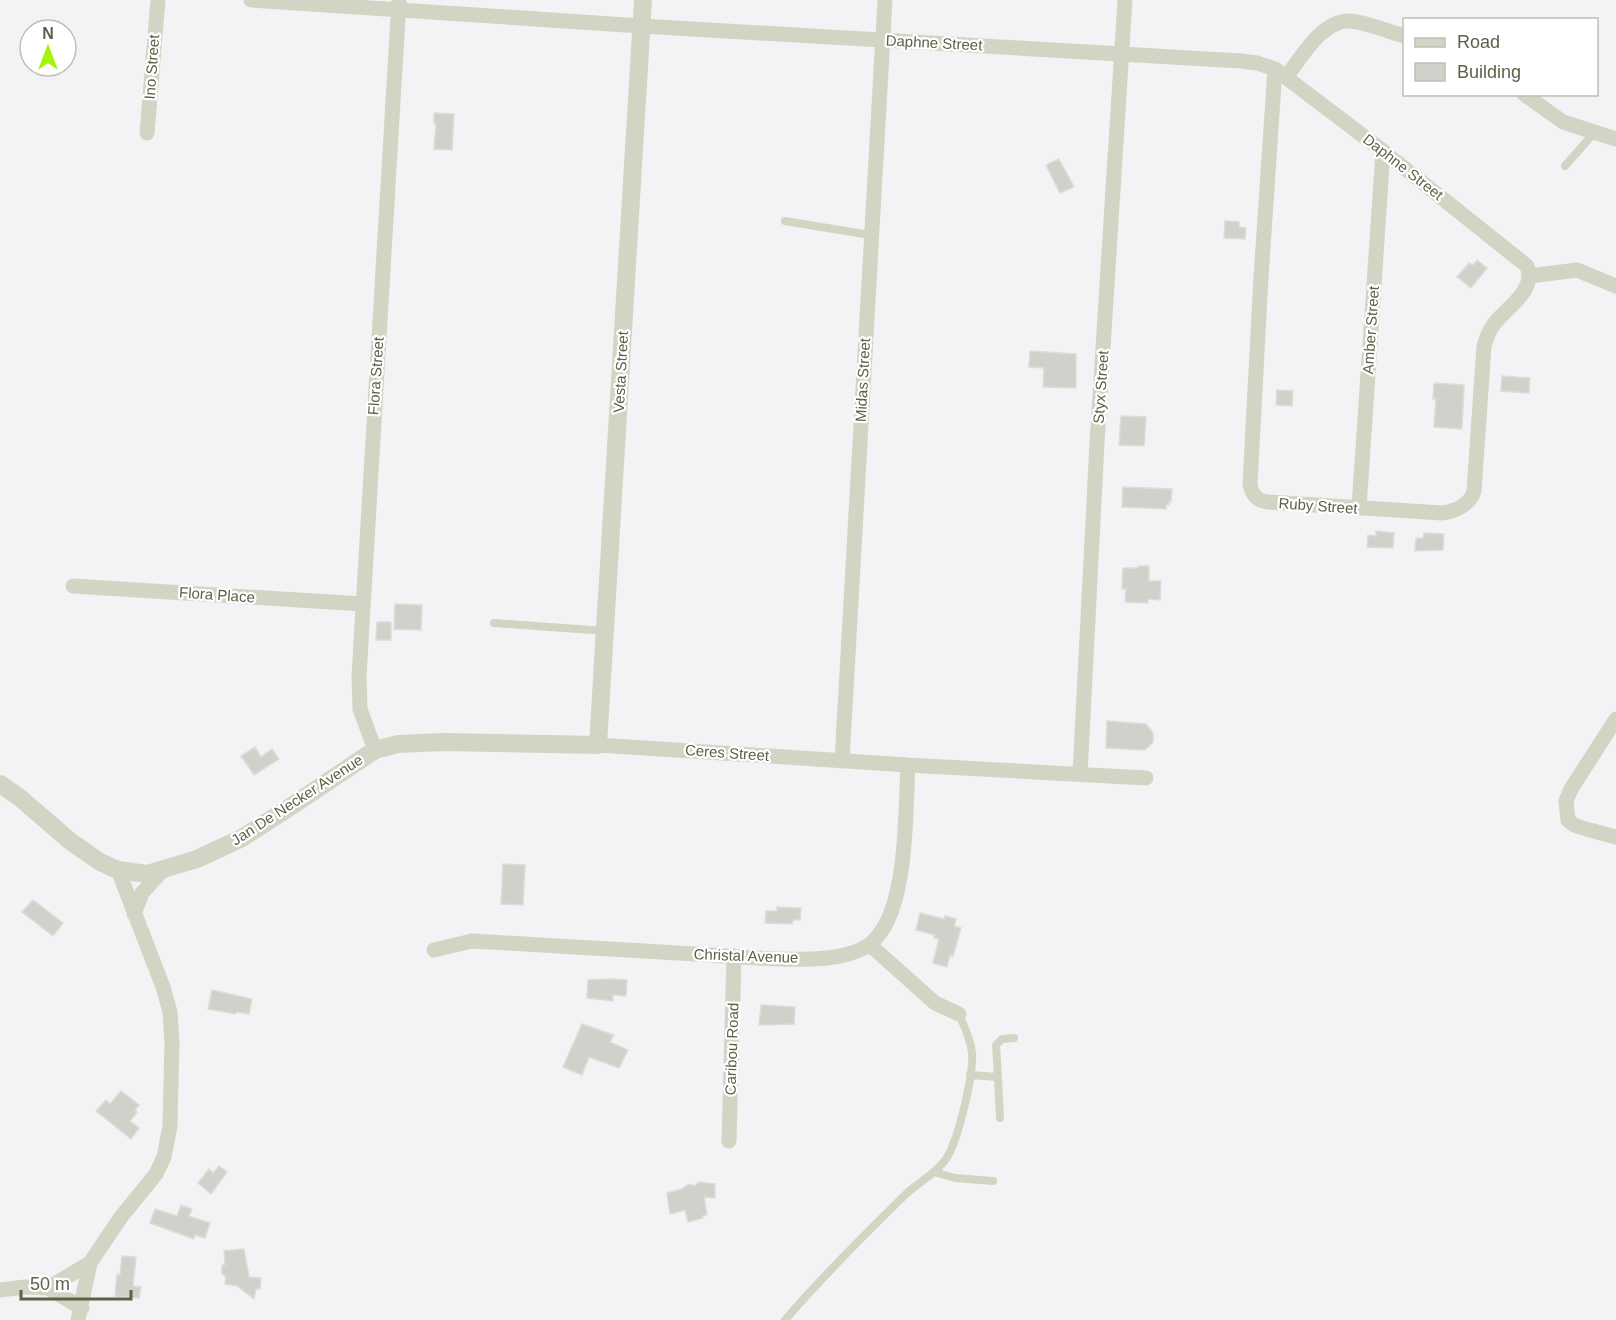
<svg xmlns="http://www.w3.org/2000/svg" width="1616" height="1320" viewBox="0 0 1616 1320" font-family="Arial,sans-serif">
	<rect width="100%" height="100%" fill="#f3f3f5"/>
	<path fill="#cfd2ca" stroke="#dbded6" stroke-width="1.5" d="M434 113 454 114 452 150 434 149 436 124H434Z
		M1059 159 1074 187 1060 193 1046 165Z
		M1225 221 1239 222V227L1246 228 1245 239 1224 238Z
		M1477 260 1487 268 1471 288 1457 277 1469 263 1473 265Z
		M1030 351 1076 354V388L1043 387 1044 368 1029 367Z
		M1502 376 1530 378 1529 393 1501 391Z
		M1434 383 1464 385 1462 429 1434 427 1436 399H1433Z
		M1277 390 1293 391 1292 406 1276 405Z
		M1121 416 1146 417 1144 446 1119 445Z
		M1123 487 1172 489 1171 502 1169 501V505H1166V509L1122 507Z
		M1376 531 1394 533 1393 548 1367 547 1368 535 1376 536Z
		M1424 533 1444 534 1443 550 1415 551 1416 538H1423Z
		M1138 566H1149V581H1161L1160 600 1148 599V603L1125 602 1126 589H1122L1123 568H1138Z
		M395 604 422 605 421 630 394 629Z
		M377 622H391V640H376Z
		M1107 721 1146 724 1153 733V742L1145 750 1106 748Z
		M255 747 261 757 272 749 279 759 254 775 241 756Z
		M503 864 525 865 523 905 501 904Z
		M33 900 63 923 53 936 22 912Z
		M777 907 801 908 800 920H793L792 924 765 923 766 911H777Z
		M920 913 944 919 945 916 956 919 954 926 961 928 953 956 950 955 947 967 933 963 939 939 934 938 935 935 916 930Z
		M610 979 627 980 626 996 613 995V1001L587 998 588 980Z
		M212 990 252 999 249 1014 236 1012 235 1014 208 1009Z
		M761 1005 795 1007 794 1024 759 1025Z
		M582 1024 614 1035 610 1042 628 1050 619 1068 589 1057 582 1075 563 1067Z
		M121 1091 139 1105 135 1110 137 1112 130 1121 139 1128 131 1139 96 1111 106 1100 110 1104Z
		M219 1166 227 1172 211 1194 198 1183 209 1169 213 1173Z
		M699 1182 715 1184V1198L704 1197 707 1215 702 1216 703 1218 688 1222 685 1210 670 1214 667 1193 682 1189 689 1184 695 1186Z
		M181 1205 192 1209 189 1216 210 1223 205 1238 195 1235 194 1239 150 1223 155 1209 177 1216Z
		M244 1249 249 1277 261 1278 260 1289H256L254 1299 237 1286 225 1284 226 1277 222 1274V1265H225L224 1251Z
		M122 1256 136 1257 133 1286 141 1287 139 1298 115 1296 117 1274 120 1275Z"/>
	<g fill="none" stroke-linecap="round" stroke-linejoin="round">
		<path stroke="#d1d5c3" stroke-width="8" d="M1565 166 1594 133
			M785 221 870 235
			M494 623 605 631
			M970 1075 998 1077 996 1045 1002 1039 1014 1038
			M998 1077 1000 1118
			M934 1172 955 1178 993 1181
			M785 1320C823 1276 864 1235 905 1195 918 1182 936 1174 946 1159 958 1141 974 1074 972 1053 971 1040 964 1026 959 1014"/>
		<path stroke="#d1d5c3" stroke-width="15" d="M251 0 641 26 1241 61 1257 63 1275 69 1383 151 1527 266C1537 290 1507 307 1494 324 1489 331 1486 339 1484 346L1474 491C1470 505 1455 511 1442 513L1268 502C1257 501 1252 495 1250 484L1261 277 1275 69
			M1287 76C1302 56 1323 19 1351 21 1368 23 1387 31 1404 36
			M1524 94 1563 122 1616 139
			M147 133 158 0
			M1530 276 1577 270 1616 286
			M1359 508 1383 151
			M73 586 362 604
			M1616 719 1571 789 1566 801 1568 820 1574 825 1586 829 1616 837
			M598 745 908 765 1146 778
			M375 750 360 709 359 676 399 0
			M842 761 885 0
			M1080 774 1097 443 1125 0
			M134 914 142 893 162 871
			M870 945 935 1003 959 1014
			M434 950 472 941C546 945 621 950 695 954 736 956 787 962 827 958 840 957 860 952 870 944 909 914 905 811 908 765
			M729 1141 734 956
			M48 1288 82 1308
			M0 1290 25 1287 48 1288 90 1263
			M78 1320 90 1263 121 1217 156 1174 164 1157 170 1126 172 1042 170 1012 163 987 118 870"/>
		<path stroke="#d1d5c3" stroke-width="18" d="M0 784 19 797 70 841 100 862 118 870 147 874 197 859 242 838 284 811 375 750 398 744 444 742 598 745 643 0"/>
	</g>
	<g text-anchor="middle" stroke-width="4.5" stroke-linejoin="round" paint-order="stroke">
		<g font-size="15" fill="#5c6248" stroke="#fff">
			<text transform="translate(934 43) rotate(3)" y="5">Daphne Street</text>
			<text transform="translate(152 67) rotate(-86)" y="5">Ino Street</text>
			<text transform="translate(1403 167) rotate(38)" y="5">Daphne Street</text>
			<text transform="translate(1371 330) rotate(-86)" y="5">Amber Street</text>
			<text transform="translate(621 372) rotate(-87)" y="5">Vesta Street</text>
			<text transform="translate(376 376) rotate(-86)" y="5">Flora Street</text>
			<text transform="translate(863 380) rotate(-87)" y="5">Midas Street</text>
			<text transform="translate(1101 387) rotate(-86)" y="5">Styx Street</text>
			<text transform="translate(1318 506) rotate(4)" y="5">Ruby Street</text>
			<text transform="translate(217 595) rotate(4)" y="5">Flora Place</text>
			<text transform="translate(727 753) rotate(4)" y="5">Ceres Street</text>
			<text transform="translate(297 800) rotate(-33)" y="5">Jan De Necker Avenue</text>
			<text transform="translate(746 956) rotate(2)" y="5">Christal Avenue</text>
			<text transform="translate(732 1049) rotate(-88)" y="5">Caribou Road</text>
		</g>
	</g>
	<rect x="1403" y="18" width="195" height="78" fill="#ffffff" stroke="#bec0b6" stroke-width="1.5"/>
	<rect x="1415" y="38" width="30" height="9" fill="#d1d5c3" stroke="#bec0b6" stroke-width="1.5"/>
	<text x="1457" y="48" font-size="18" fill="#5c6248">Road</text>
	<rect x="1415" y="63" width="30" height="18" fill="#cfd2ca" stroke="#bec0b6" stroke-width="1.5"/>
	<text x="1457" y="78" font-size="18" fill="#5c6248">Building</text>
	<g transform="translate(48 48)"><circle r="28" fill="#ffffff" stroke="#bec0b6" stroke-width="1.5"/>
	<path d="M0-4.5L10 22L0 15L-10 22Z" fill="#a5f50d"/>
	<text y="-9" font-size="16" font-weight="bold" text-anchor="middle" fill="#5c6248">N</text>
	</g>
	<path d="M21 1290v9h110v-9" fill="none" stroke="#5c6248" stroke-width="3"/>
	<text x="30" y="1290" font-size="18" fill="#5c6248" stroke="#ffffff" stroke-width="4.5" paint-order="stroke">50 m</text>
</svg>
